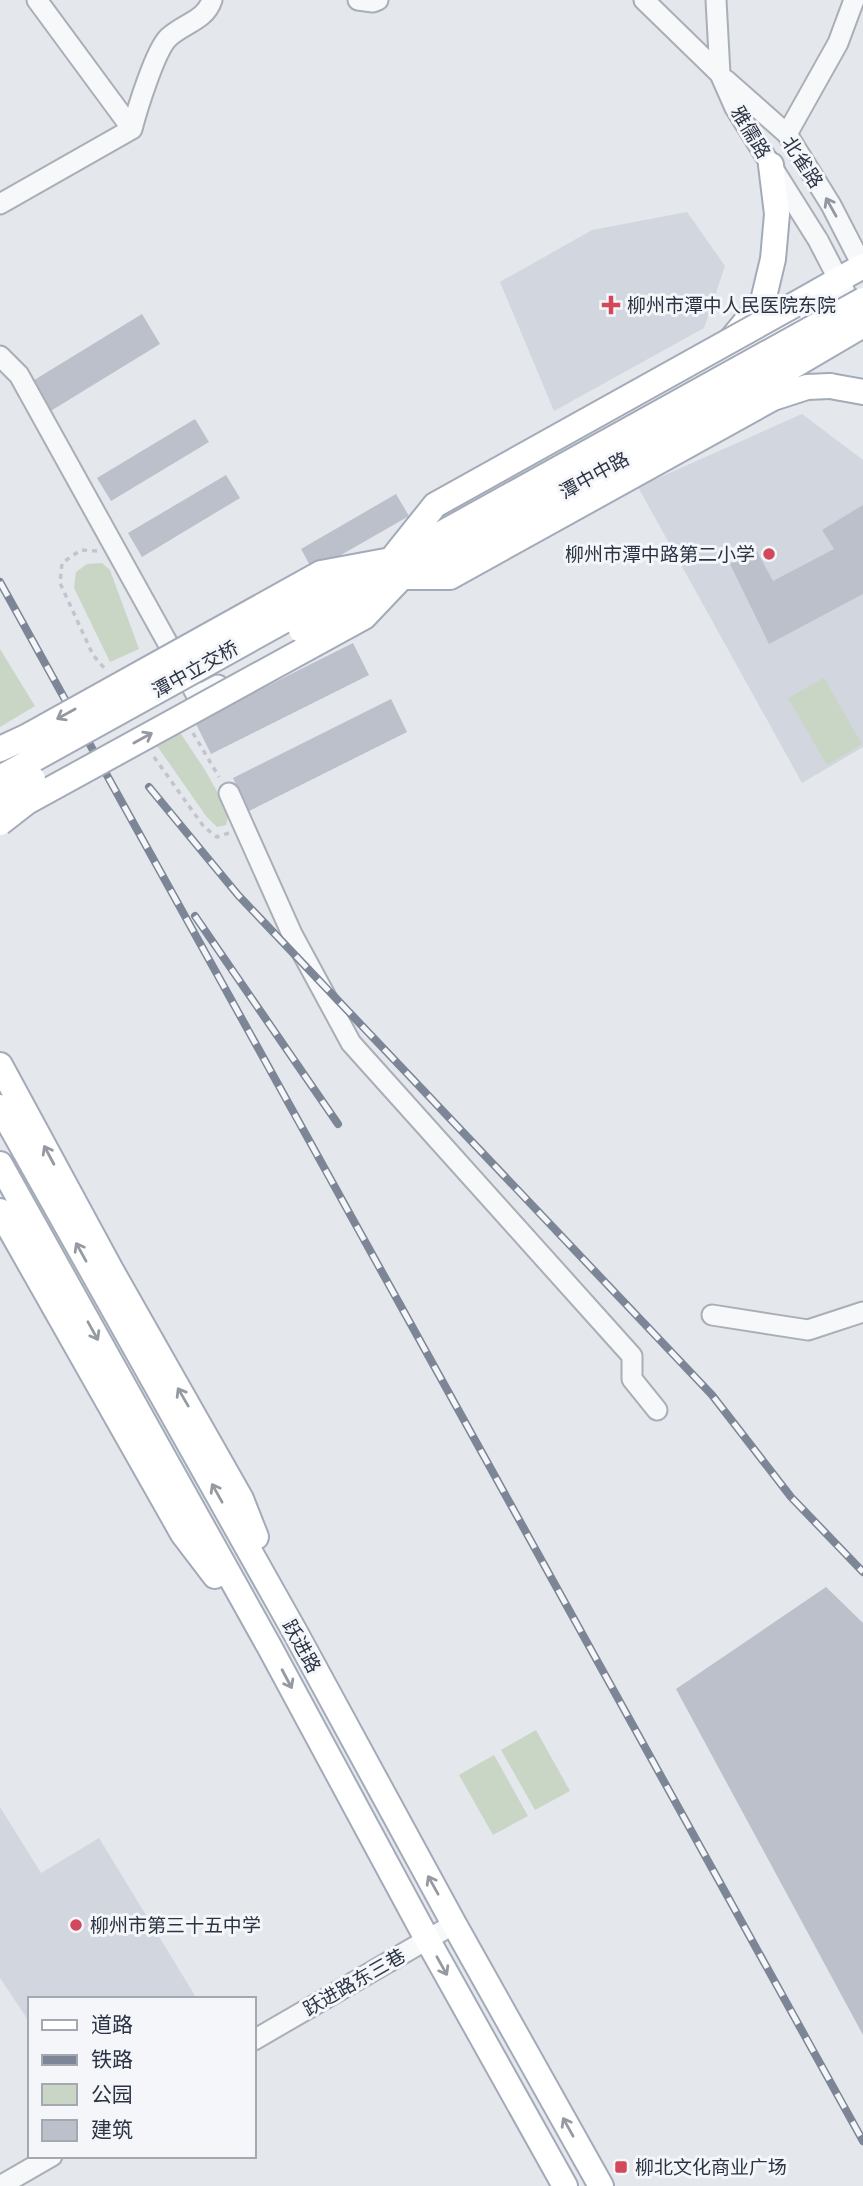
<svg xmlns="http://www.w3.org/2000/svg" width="863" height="2186" viewBox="0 0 863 2186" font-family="Commissioner,'Noto Sans SC',sans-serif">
	<rect width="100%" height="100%" fill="#e4e7ec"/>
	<path fill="#d2d6de" d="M687 212 725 266 704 328 554 411 500 282 592 230Z
		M802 414 863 460V747L802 783 638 487Z
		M0 1807 41 1873 99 1838 197 1999H30V2023L0 1978Z"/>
	<path fill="#c9d6c5" d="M102 563 110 570 139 649 110 662 74 588 76 572 87 564Z
		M0 649 35 706 0 727Z
		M824 678 862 744 827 765 788 698Z
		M177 728 205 770 229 813 226 825 217 827 206 816 153 740Z
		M536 1730 570 1791 535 1810 501 1750Z
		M494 1755 528 1816 493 1835 459 1775Z"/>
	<path fill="#bbc0ca" d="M142 314 160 344 49 412 31 382Z
		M195 419 209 442 111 501 97 478Z
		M226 475 240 498 142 557 128 533Z
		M396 494 409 516 313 571 301 549Z
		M863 505V594L769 644 730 564 755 548 773 581 834 549 822 530Z
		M353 643 369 675 211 754 195 722Z
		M391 699 407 732 249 811 233 778Z
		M826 1587 863 1623V2035L676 1689Z"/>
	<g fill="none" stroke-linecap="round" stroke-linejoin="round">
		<defs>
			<path id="minor" d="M37 0 132 129
				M358 0 373 2 378 0
				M644 0 720 74 735 108 818 240 845 292
				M716 0 720 74
				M726 80 787 134 831 205 863 267
				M787 134 838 43 854 0
				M0 204 132 129C137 110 155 51 168 38 184 23 205 21 212 0
				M0 356 19 375 197 696 218 685
				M418 531 844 292
				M229 793 292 934 351 1043 632 1356V1379L657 1410
				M712 1315 808 1330 863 1312
				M254 2040 454 1924
				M0 2186 52 2156"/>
			<path id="major" d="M794 305 863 266
				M730 341 763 301 773 259 777 214 771 165
				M830 386 863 392
				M0 1065 111 1270 241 1499 256 1537
				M0 1107 295 1632 454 1924 601 2186
				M0 1164 269 1646 427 1939 565 2186
				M0 1211 183 1534 215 1576"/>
		</defs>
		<use href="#minor" stroke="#a9aeb7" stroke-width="23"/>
		<use href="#major" stroke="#a3abb8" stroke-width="28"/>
		<path stroke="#c2c5cb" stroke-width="3.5" stroke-dasharray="5 5" stroke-linecap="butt" d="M97 551 81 550 62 563 60 583 93 655 105 669
			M193 733 219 777
			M154 757 204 827 217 837 229 833"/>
		<use href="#minor" stroke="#f7f8fa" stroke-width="19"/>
		<use href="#major" stroke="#fff" stroke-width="24"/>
		<defs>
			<path id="rail" d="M0 582 863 2141
				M149 787 238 895 712 1395 791 1497 863 1572
				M195 916 338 1124"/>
		</defs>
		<use href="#rail" stroke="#7d8696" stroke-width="8"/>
		<use href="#rail" stroke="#f4f6f9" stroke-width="5" stroke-dasharray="16" stroke-linecap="butt"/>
		<defs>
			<path id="major-bridge" d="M301 630 478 538 790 368 863 325
				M0 749 26 737 321 573 391 560 435 505 794 305
				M0 778 863 300
				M0 797 33 779
				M0 823 27 802 364 617 402 577H450L773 398 807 387 830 386"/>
		</defs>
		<use href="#major-bridge" stroke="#a3abb8" stroke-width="28" stroke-linecap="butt"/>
		<use href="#major-bridge" stroke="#fff" stroke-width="24"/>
	</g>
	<defs><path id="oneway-shaft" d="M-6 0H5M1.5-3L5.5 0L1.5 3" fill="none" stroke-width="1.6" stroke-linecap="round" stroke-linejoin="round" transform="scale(1.75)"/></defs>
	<use stroke="#9196a0" href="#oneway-shaft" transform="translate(831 207) rotate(-119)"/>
	<g stroke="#959aa2">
		<use href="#oneway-shaft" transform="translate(66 714) rotate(151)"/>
		<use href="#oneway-shaft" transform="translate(143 738) rotate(-29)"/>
		<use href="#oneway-shaft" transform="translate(49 1155) rotate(-118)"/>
		<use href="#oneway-shaft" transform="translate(81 1252) rotate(-119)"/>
		<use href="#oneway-shaft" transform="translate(93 1331) rotate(61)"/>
		<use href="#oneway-shaft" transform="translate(183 1397) rotate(-120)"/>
		<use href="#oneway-shaft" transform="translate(217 1493) rotate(-119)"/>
		<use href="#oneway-shaft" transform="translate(287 1679) rotate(62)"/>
		<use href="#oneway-shaft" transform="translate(433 1885) rotate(-119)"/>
		<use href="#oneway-shaft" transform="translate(442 1966) rotate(61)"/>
		<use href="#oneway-shaft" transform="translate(568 2127) rotate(-119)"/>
	</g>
	<g fill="#d1495b" stroke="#f4f6f9" stroke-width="2.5">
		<path d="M607.5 294.5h7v7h7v7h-7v7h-7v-7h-7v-7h7z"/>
		<circle cx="769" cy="554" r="7"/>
		<circle cx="76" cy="1925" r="7"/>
		<rect x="614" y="2160" width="14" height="14" rx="3.5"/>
	</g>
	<g text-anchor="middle" stroke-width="6" stroke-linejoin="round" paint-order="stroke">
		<g font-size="19" fill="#2b3445" stroke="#f4f6f9">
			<text transform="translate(751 132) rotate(59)" y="7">雅儒路</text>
			<text transform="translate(803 162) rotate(57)" y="7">北雀路</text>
			<text transform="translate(594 475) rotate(-29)" y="7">潭中中路</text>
			<text transform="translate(195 669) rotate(-29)" y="7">潭中立交桥</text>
			<text transform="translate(302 1646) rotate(61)" y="7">跃进路</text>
			<text transform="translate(354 1982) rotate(-30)" y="7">跃进路东三巷</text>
		</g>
		<g font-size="19" fill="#2b3445" stroke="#f4f6f9" text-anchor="start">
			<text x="627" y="312">柳州市潭中人民医院东院</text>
			<text x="755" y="561" text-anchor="end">柳州市潭中路第二小学</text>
			<text x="90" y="1932">柳州市第三十五中学</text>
			<text x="635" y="2174">柳北文化商业广场</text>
		</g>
	</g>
	<rect x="28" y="1997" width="228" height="161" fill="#f4f6f9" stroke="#a4a8b1" stroke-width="2"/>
	<rect x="42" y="2020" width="35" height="10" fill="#ffffff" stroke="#a4a8b1" stroke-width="2"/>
	<text x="91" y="2032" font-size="21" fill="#2b3445">道路</text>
	<rect x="42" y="2055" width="35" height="10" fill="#7d8696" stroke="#a4a8b1" stroke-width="2"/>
	<text x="91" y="2067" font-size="21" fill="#2b3445">铁路</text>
	<rect x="42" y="2084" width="35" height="21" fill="#c9d6c5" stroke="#a4a8b1" stroke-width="2"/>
	<text x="91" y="2102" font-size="21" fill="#2b3445">公园</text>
	<rect x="42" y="2120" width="35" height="21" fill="#bbc0ca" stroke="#a4a8b1" stroke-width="2"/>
	<text x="91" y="2137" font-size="21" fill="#2b3445">建筑</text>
</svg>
